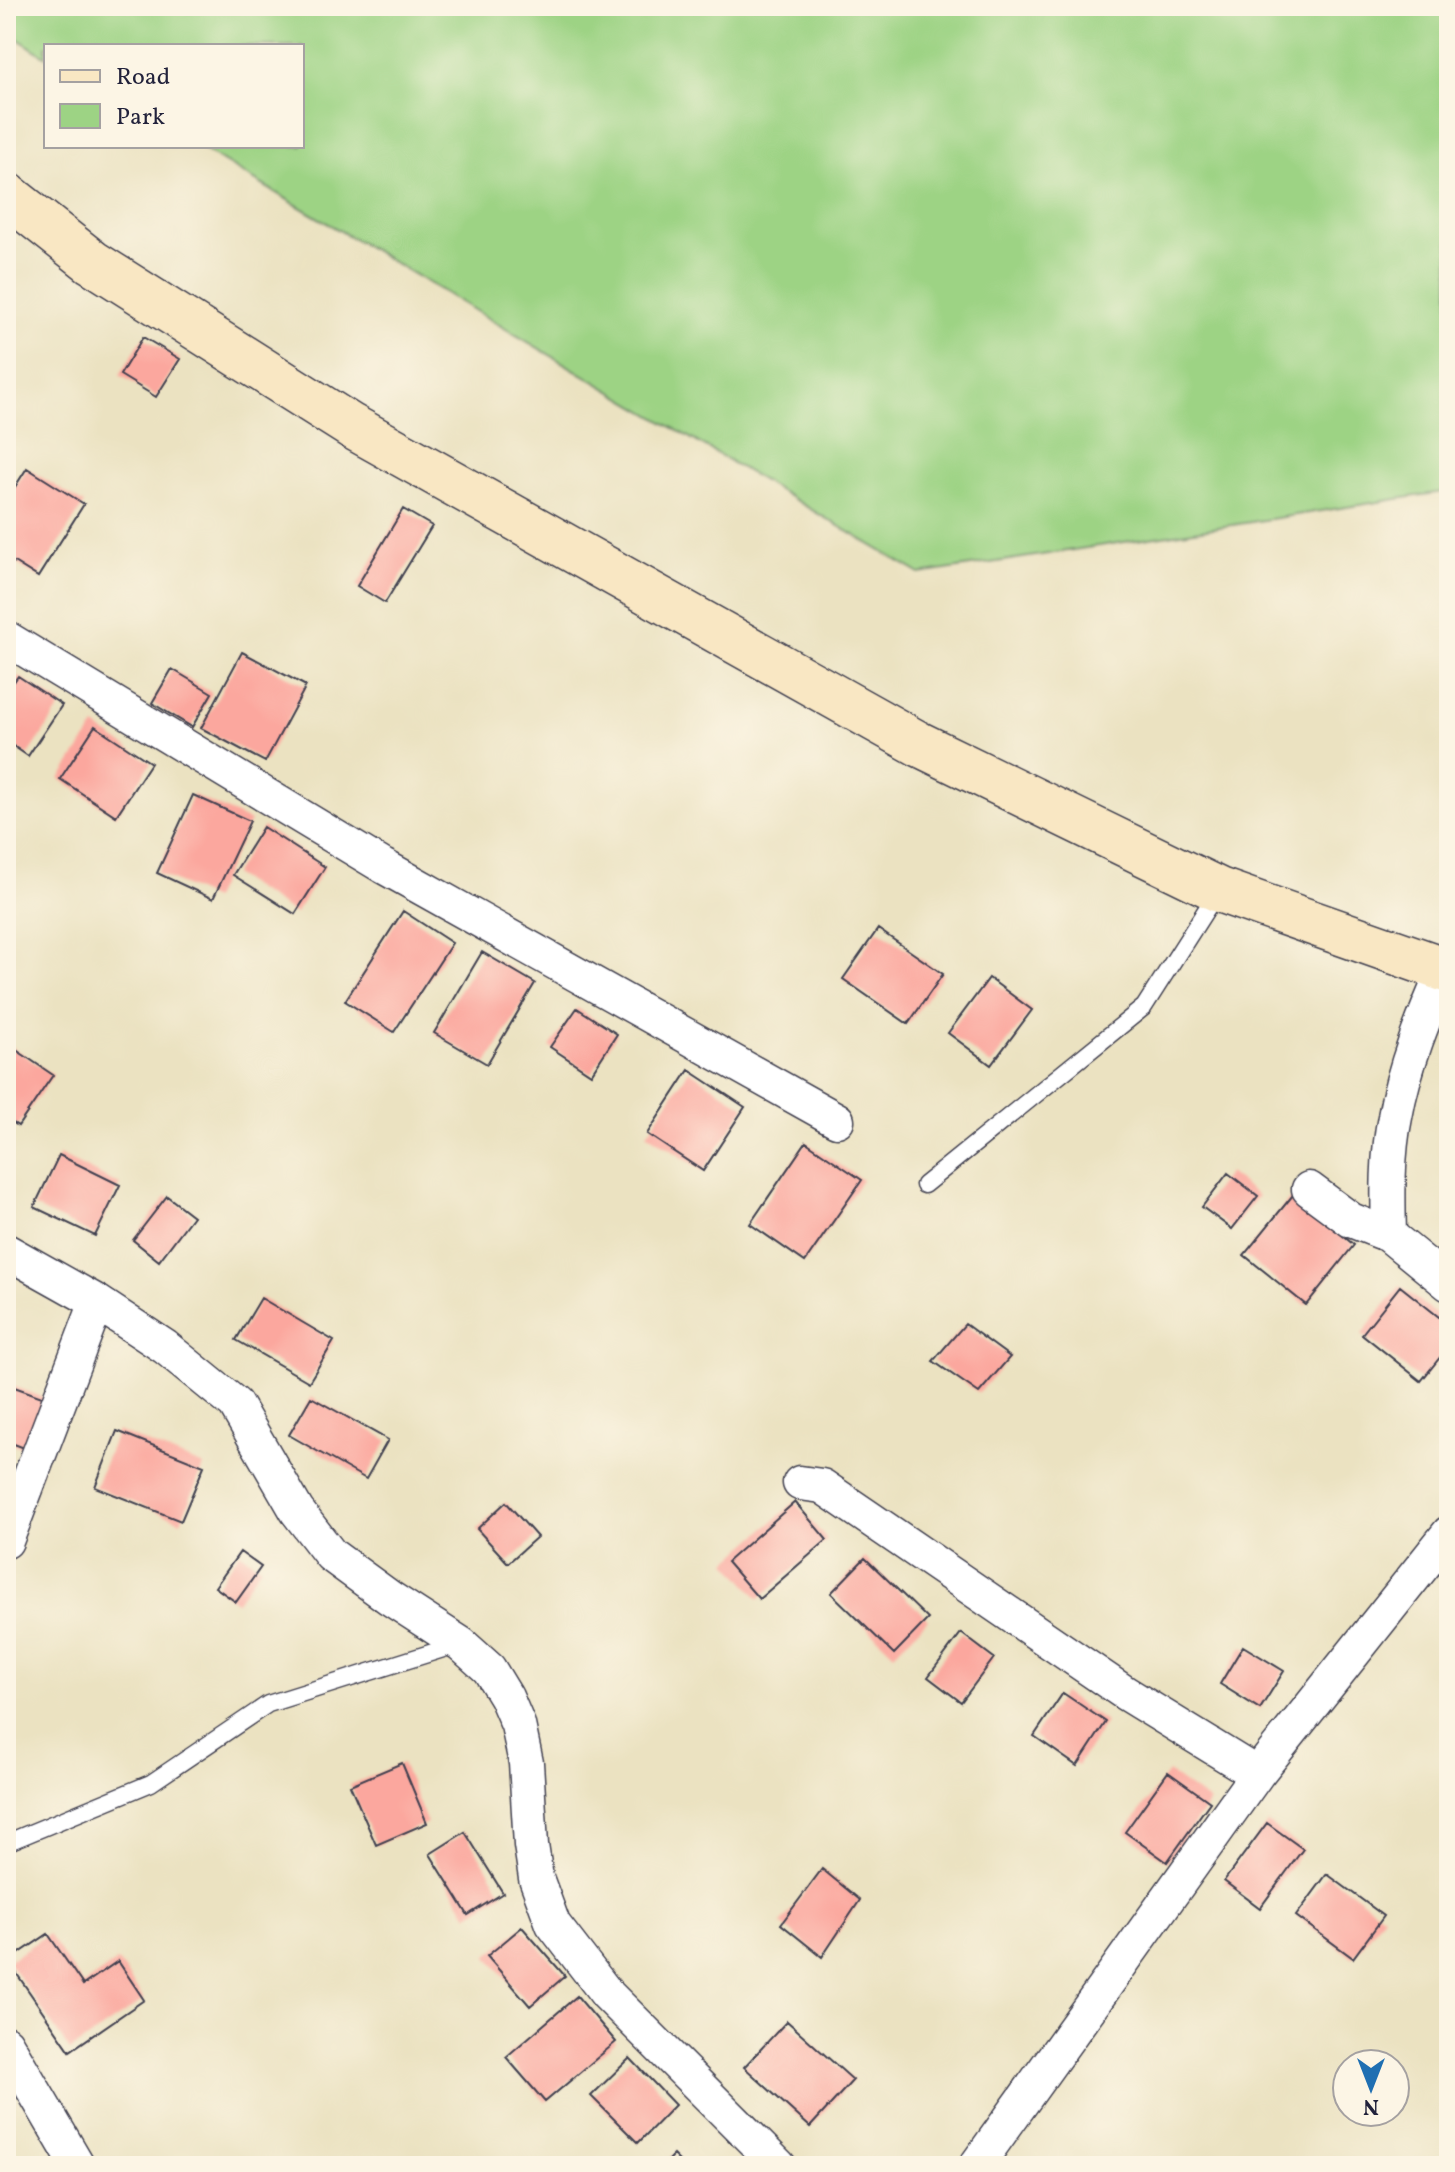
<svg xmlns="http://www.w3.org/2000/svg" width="1455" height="2172" viewBox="0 0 1455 2172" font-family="Vollkorn,serif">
	<rect width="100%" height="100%" fill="#fcf5e5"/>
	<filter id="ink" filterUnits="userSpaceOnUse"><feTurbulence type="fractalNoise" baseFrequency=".0125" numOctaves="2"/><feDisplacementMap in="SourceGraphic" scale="16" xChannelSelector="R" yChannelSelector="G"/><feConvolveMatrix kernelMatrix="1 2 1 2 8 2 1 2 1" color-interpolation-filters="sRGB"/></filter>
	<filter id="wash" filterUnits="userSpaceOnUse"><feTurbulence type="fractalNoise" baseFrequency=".006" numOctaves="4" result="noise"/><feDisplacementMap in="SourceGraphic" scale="32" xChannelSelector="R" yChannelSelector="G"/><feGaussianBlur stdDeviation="1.8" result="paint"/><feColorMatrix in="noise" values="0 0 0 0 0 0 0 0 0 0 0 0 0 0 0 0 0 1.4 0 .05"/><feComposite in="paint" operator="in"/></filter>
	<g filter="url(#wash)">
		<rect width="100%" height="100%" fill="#ebe2c1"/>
		<path fill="#9dd384" stroke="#607a60" stroke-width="2" d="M6 6H1449V491L920 574 197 146H302V46H46V57L6 31Z"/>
		<g id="blocks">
			<path fill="#fba79e" d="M143 337 180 359 156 397 120 375Z
				M27 468 84 504 38 577 6 557V501Z
				M403 509 432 526 385 603 357 586Z
				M242 652 306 686 265 762 201 728Z
				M172 669 212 693 192 727 152 703Z
				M18 676 62 705 28 756 6 741V693Z
				M95 726 151 763 116 816 60 779Z
				M193 795 250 821 213 899 157 873Z
				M263 827 325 867 295 914 233 875Z
				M403 911 452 943 394 1032 345 1001Z
				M878 929 943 974 908 1024 843 979Z
				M482 952 535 983 487 1064 434 1033Z
				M989 978 1032 1010 991 1065 948 1033Z
				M577 1008 617 1034 591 1074 550 1047Z
				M6 1043 53 1075 18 1126 6 1118Z
				M689 1070 745 1107 703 1171 647 1134Z
				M806 1142 862 1180 805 1262 750 1224Z
				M59 1155 120 1185 95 1236 34 1207Z
				M1228 1173 1258 1196 1232 1229 1202 1207Z
				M1293 1195 1354 1245 1306 1305 1244 1255Z
				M167 1196 193 1216 159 1261 133 1240Z
				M1400 1286 1449 1325V1346L1421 1381 1362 1334Z
				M261 1298 334 1341 309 1382 236 1340Z
				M965 1324 1010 1357 979 1393 933 1361Z
				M6 1384 45 1398 27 1449 6 1441Z
				M1449 1392V1409L1441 1403Z
				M311 1397 388 1440 366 1479 289 1435Z
				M117 1431 204 1466 181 1521 95 1487Z
				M506 1502 537 1537 508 1563 477 1529Z
				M795 1502 827 1540 759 1599 727 1562Z
				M240 1552 261 1567 236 1602 215 1587Z
				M865 1558 928 1619 894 1654 831 1593Z
				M961 1633 994 1658 961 1702 928 1677Z
				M1243 1646 1284 1671 1260 1709 1220 1684Z
				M1063 1693 1106 1722 1077 1766 1034 1736Z
				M402 1763 427 1823 376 1845 350 1785Z
				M1168 1772 1210 1802 1167 1862 1125 1832Z
				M1267 1823 1303 1849 1260 1908 1224 1881Z
				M465 1832 503 1893 468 1915 430 1854Z
				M822 1869 860 1900 822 1957 781 1924Z
				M1327 1874 1384 1916 1353 1958 1296 1916Z
				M522 1927 565 1976 530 2006 487 1956Z
				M48 1934 83 1985 118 1961 144 2000 70 2051 8 1961Z
				M577 1996 616 2042 545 2102 506 2057Z
				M787 2021 853 2080 810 2127 744 2067Z
				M630 2058 675 2105 638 2143 591 2096Z
				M673 2155 684 2166H662Z"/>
		</g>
	</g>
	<g filter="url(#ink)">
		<use href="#blocks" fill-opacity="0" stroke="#403f4f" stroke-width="2"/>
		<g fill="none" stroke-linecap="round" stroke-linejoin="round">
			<defs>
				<path id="lane" d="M924 1185 1144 1007 1218 891
					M6 1843 151 1783 268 1704 459 1644"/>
				<path id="street" d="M6 638 383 866 837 1120
					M1309 1189 1351 1220 1389 1235 1449 1284
					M1389 1235C1388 1196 1387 1155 1395 1117 1404 1066 1424 1017 1445 969
					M6 1251 97 1302 165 1347 235 1404 297 1511 331 1555 390 1598 461 1644 489 1669 506 1697 518 1725 526 1763 531 1845 536 1878 553 1924 607 1994 779 2166
					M800 1483 822 1486 1125 1693 1257 1774
					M6 1541 97 1302
					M6 2043 78 2166
					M976 2166 1257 1774 1449 1533"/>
				<path id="secondary" d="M6 194 92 262 351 426 919 744 1219 890 1449 971"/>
			</defs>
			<use href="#lane" stroke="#403f4f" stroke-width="19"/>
			<use href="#street" stroke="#403f4f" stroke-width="37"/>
			<use href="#secondary" stroke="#403f4f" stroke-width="47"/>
			<use href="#lane" stroke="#fff" stroke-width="16"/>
			<use href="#street" stroke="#fff" stroke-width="34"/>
			<use href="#secondary" stroke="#f9e7c3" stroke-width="44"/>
		</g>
	</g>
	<rect width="1455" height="2172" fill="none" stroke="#fcf5e5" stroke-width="32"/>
	<rect x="44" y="44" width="260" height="104" fill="#fcf5e5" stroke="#a5a1a1" stroke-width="2"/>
	<rect x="60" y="70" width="40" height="12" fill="#f9e7c3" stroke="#a5a1a1" stroke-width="2"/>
	<text x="116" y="84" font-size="24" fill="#22223b">Road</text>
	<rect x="60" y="104" width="40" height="24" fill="#9dd384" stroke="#a5a1a1" stroke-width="2"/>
	<text x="116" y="124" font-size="24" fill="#22223b">Park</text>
	<g transform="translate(1371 2088) rotate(180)"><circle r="38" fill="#fcf5e5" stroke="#a5a1a1" stroke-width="2"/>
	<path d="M0-6L14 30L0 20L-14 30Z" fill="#1f6fb2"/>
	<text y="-12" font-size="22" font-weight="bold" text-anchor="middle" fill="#22223b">N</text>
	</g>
</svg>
